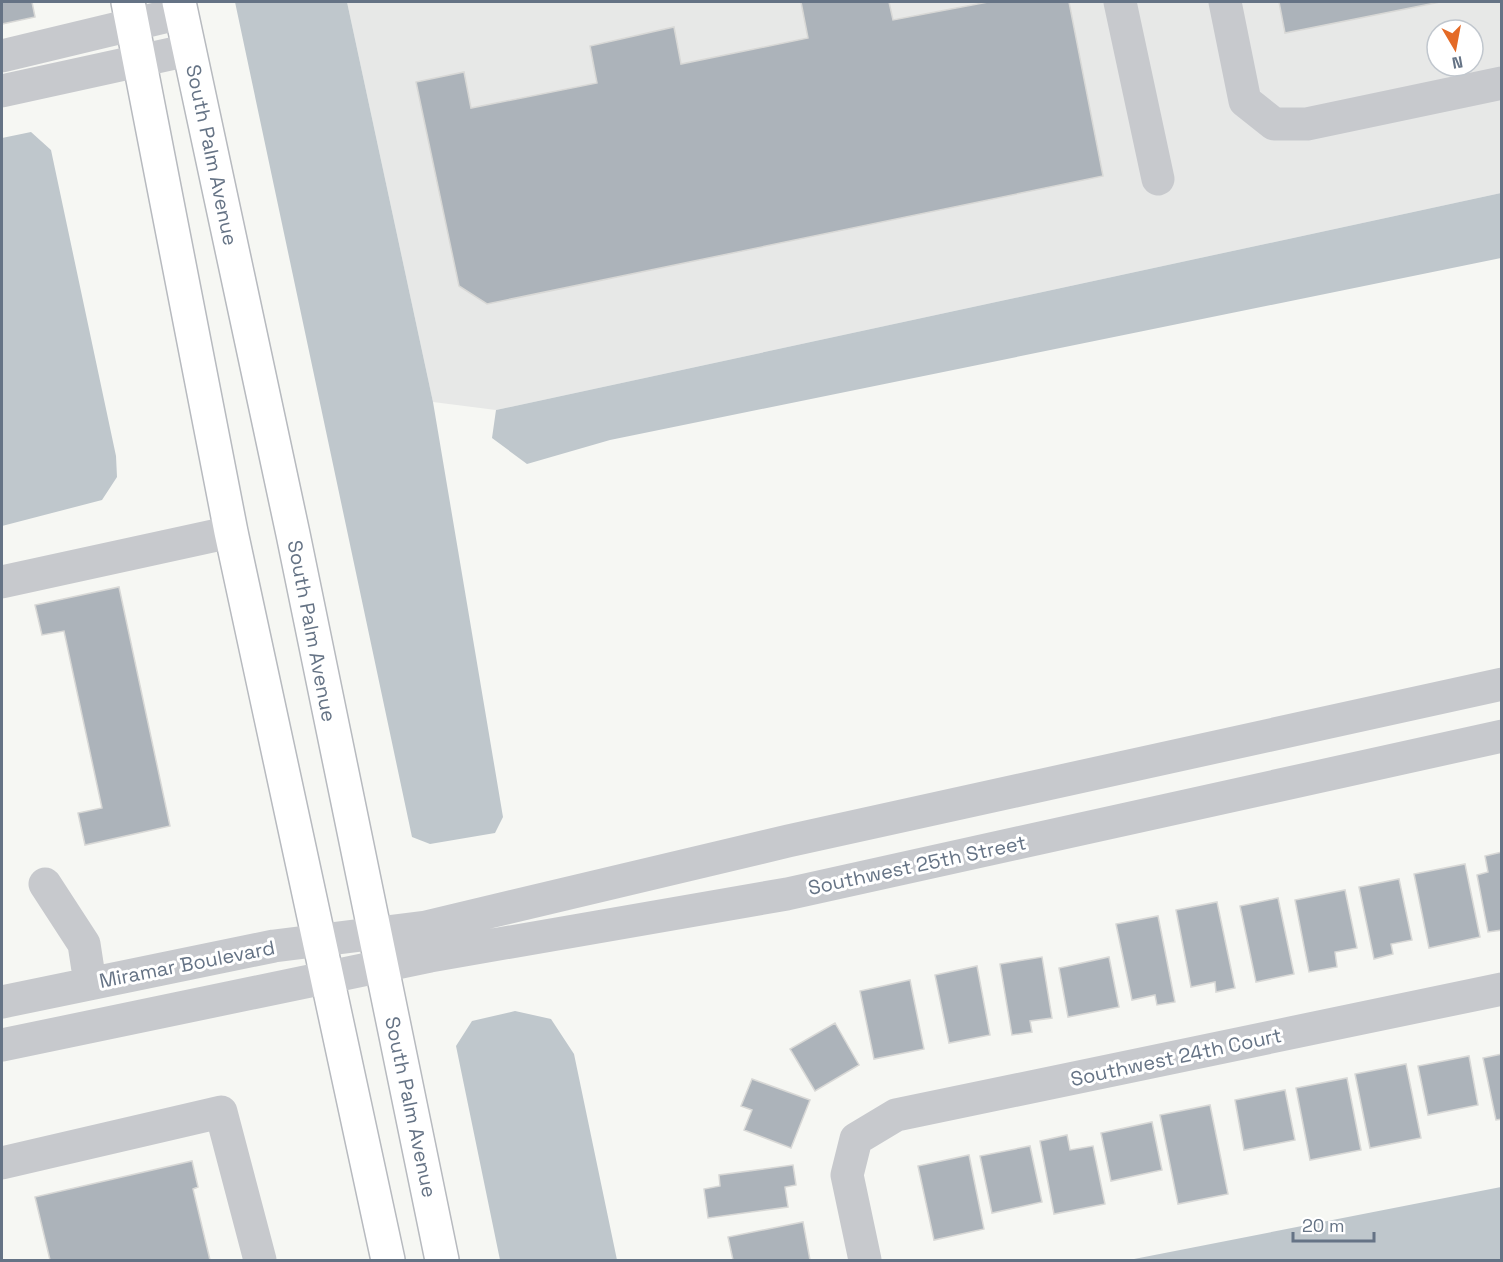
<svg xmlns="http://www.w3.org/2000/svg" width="1503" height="1262" viewBox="0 0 1503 1262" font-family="'Space Grotesk',sans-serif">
	<rect width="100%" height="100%" fill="#f6f7f3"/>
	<path fill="#e7e8e7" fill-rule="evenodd" d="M347 2H1501V193L496 410 433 402ZM1437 30H1473V66H1437Z"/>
	<path fill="#bfc7cc" d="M235 2H347L433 402 503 817 495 833 430 844 412 837Z
		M31 132 51 150 116 456 117 477 102 500 2 526V138Z
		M1501 193V258L610 440 527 464 492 438 496 410Z
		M515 1011 551 1019 574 1054 617 1260H500L456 1046 472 1021Z
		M1501 1187V1260H1129Z"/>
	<path fill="#acb3ba" stroke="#d8d8d6" stroke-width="1.5" d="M2 2H32L35 17 2 24Z
		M801 2H889L893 20 988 2H1069L1103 176 487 304 459 286 416 82 464 72 471 108 597 83 590 46 674 27 681 64 808 38Z
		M1279 2H1440L1285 33Z
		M119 587 170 826 85 845 78 813 102 808 64 631 42 635 35 605Z
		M1502 852V930L1488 932 1477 875 1488 872 1485 856Z
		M1465 864 1480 937 1429 948 1414 874Z
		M1399 879 1412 940 1391 944 1393 954 1374 959 1359 887Z
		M1345 890 1357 948 1335 952 1337 967 1309 972 1295 900Z
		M1278 898 1294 974 1256 982 1240 906Z
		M1217 902 1235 988 1216 992 1215 982 1191 987 1176 910Z
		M1158 916 1175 1002 1157 1005 1155 995 1132 1000 1116 924Z
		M1042 957 1052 1018 1030 1021 1032 1032 1012 1035 1000 964Z
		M1109 957 1119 1007 1068 1017 1059 968Z
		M977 966 990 1035 949 1043 935 975Z
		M910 980 924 1049 874 1059 860 991Z
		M835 1023 859 1065 815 1091 790 1049Z
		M1502 1054V1119L1496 1120 1483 1058Z
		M1469 1056 1478 1105 1428 1115 1418 1066Z
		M1406 1064 1421 1138 1370 1148 1355 1074Z
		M1347 1078 1361 1150 1310 1160 1296 1088Z
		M752 1079 810 1100 791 1148 744 1130 752 1110 741 1106Z
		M1285 1090 1295 1140 1244 1150 1235 1100Z
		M1210 1105 1228 1194 1178 1204 1160 1115Z
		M1152 1122 1162 1170 1111 1181 1101 1133Z
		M1067 1135 1070 1150 1093 1146 1105 1204 1054 1214 1040 1141Z
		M1030 1146 1042 1202 992 1213 980 1156Z
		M969 1155 984 1229 934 1240 918 1166Z
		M192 1161 198 1187 193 1189 210 1260H50L35 1197Z
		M793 1165 796 1185 785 1187 788 1207 708 1218 704 1189 720 1186 719 1175Z
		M803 1222 810 1260H733L728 1237Z"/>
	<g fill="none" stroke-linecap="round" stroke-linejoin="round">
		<defs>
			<path id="major" d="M128 2 231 532 388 1260
				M179 2 293 534 442 1260"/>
		</defs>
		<use href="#major" stroke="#b7babf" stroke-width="36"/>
		<path stroke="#c7c9cd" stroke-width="33" d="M1120 2 1158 179
			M1225 2 1245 101 1274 124H1307L1502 83
			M2 56 181 13
			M2 91 189 50
			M2 582 231 532
			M45 884 84 944 90 983
			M2 1002 274 946 426 927 788 841 1502 684
			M2 1045 430 956 787 894 1502 736
			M2 1163 221 1112 260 1260
			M865 1260 847 1175 856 1139 896 1115 1502 989"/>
		<use href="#major" stroke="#fff" stroke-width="33"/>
	</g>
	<g text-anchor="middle" stroke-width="6" stroke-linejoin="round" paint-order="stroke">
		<g font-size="20" fill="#657385" stroke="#fff">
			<text transform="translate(212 155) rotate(78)" y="7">South Palm Avenue</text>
			<text transform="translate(312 631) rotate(79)" y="7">South Palm Avenue</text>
			<text transform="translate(917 865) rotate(-12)" y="7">Southwest 25th Street</text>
			<text transform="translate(187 964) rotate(-11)" y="7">Miramar Boulevard</text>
			<text transform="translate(1176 1057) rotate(-12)" y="7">Southwest 24th Court</text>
			<text transform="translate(411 1107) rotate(78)" y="7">South Palm Avenue</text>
		</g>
	</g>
	<rect width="1503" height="1262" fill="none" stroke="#657385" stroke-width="6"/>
	<g transform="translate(1455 48) rotate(170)"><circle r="28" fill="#ffffff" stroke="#c1c7ce" stroke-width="1.5"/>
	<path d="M0-4.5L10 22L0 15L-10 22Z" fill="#e46a26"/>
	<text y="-9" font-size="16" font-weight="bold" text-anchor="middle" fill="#657385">N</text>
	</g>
	<path d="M1293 1232v9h81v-9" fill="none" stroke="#657385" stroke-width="3"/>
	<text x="1302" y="1232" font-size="18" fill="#657385" stroke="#ffffff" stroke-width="4.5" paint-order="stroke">20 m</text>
</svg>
